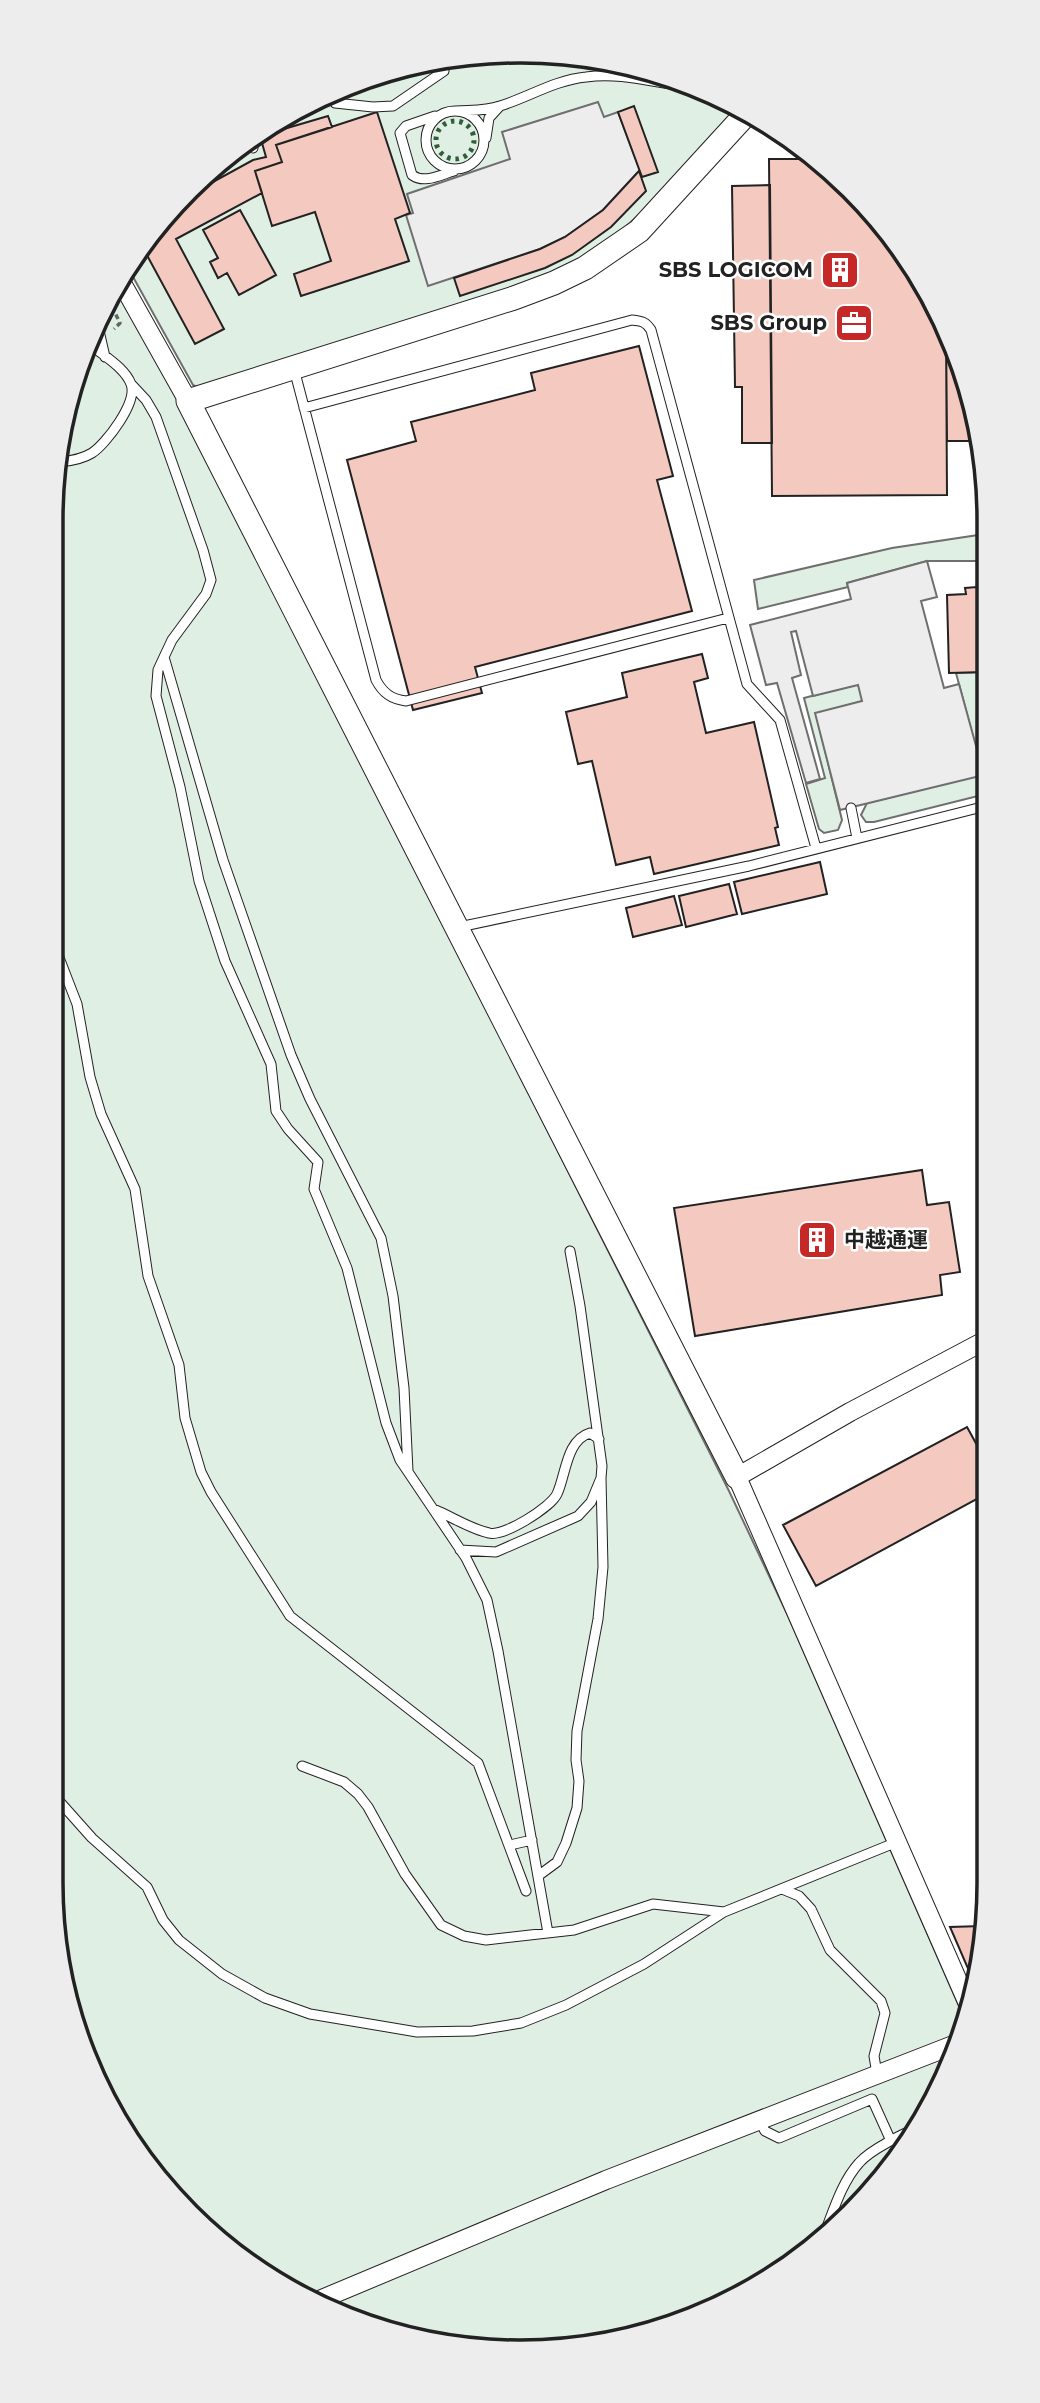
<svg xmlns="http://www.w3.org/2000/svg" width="1040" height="2403" viewBox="0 0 1040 2403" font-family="Montserrat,'Noto Sans JP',sans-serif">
	<rect width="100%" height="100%" fill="#fff"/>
	<path fill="#e0efe3" stroke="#6f6f6f" stroke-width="2" d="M490 52 582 55 671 76 737 108 639 215 604 245 568 266 505 291 199 388 193 385 127 266 167 210 235 147 313 99 399 67Z
		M114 284 160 335 351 740 729 1491 788 1616 966 2022 964 2034 927 2117 873 2192 754 2290 611 2343 520 2352 429 2343 286 2290 167 2192 113 2117 76 2034 51 1883V520L76 369Z
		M985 534 986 794 874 822H866L861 815 867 803 983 774 956 673 984 672 981 577H985L983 561H927L847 583 848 587 758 609 754 580 892 548Z
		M858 684 863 701 816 714 842 820 838 830 824 833 819 829 806 784 825 778 804 698Z"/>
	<path fill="#ededed" stroke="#6f6f6f" stroke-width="2" d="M598 102 604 117 618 112 640 170 603 210 565 237 540 249 428 286 406 215 413 213 407 194 510 159 502 132Z
		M927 561 937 597 921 601 944 688 959 684 984 775 840 810 815 713 862 701 858 685 813 696 796 631 791 632 801 675 792 678 820 779 806 783 777 683 766 685 750 625 851 599 847 583Z"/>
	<path fill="#f3c9c0" stroke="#222" stroke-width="2" d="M634 106 658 172 642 177 618 112Z
		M377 112 410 213 395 219 409 261 301 296 294 274 331 261 315 212 272 226 255 171 282 162 276 145Z
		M328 116 332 127 276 145 282 162 255 171 262 193 176 239 224 329 195 344 142 246 167 210 178 201 253 160 266 157 260 136Z
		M769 159H814L873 211 946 329 947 495 772 496Z
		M639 171 646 191 611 227 572 255 545 268 460 296 454 278 540 249 565 237 603 210Z
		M770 185 772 443H742V387H735L732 186Z
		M240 210 276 275 239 295 227 273 218 278 210 262 218 258 203 230Z
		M946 329 953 340 980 441H947Z
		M639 346 673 476 657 480 692 611 475 667 482 693 413 710 347 460 416 441 411 422 535 390 531 373Z
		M977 587 978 621H983L984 672 949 673 947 595 966 594 965 588Z
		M702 654 708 678 694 682 706 733 754 722 778 827 775 828 779 845 654 874 650 857 616 865 592 761 578 764 566 712 627 697 622 673Z
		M820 862 827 894 742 914 734 882Z
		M729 884 737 914 686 927 679 896Z
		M674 896 682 925 633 937 626 908Z
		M922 1170 927 1205 949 1202 960 1272 940 1275 942 1295 695 1336 674 1208Z
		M967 1427 983 1456 988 1453V1493L816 1586 783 1525Z
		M982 1926 973 1980 950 1927Z"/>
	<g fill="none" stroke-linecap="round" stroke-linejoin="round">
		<defs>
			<path id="service" d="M335 94 374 76
				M335 103 373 107 393 106 444 71 441 60
				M426 140a29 29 0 1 1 58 0a29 29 0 1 1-58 0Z
				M457 111C471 110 486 111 500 106 529 97 555 80 586 77 625 72 656 84 693 87
				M435 116 406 126 400 133 412 175C424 184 440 175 454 171
				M250 138 253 148
				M486 138 489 118 499 107
				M97 322 105 357
				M294 369 376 680C383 693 391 699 406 701L728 618
				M132 385 146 400 156 417 203 550 211 580 206 594 172 640 164 657 158 670 156 696 180 787 199 881 225 961 271 1064 276 1111 288 1129 318 1162 314 1189 347 1268 386 1423 400 1460 466 1558 487 1600 498 1651 548 1933
				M304 408 632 320C642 321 646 322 651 330L747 684 780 720 816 848
				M60 462C70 461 84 458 92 453 106 444 138 402 131 384 124 366 101 355 88 342
				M164 657 223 860 291 1055 310 1099 381 1238 393 1296 404 1388 408 1471
				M851 808 857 838
				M459 927 749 866 986 806
				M51 937 77 1004 90 1077 101 1114 135 1189 148 1276 179 1365 185 1418 201 1472 211 1492 290 1616 478 1763 526 1891
				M433 1509C451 1516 470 1529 489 1533 504 1537 551 1507 557 1494 566 1475 566 1440 590 1433L599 1439
				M460 1550 496 1552 578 1516 591 1502 601 1478 602 1466 580 1306 570 1251
				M302 1766 344 1782 358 1794 368 1807 405 1874 441 1925 464 1936 486 1940 574 1930 653 1904 724 1912 897 1842
				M51 1792 92 1838 147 1887 163 1920 179 1940 222 1974 265 1998 310 2014 417 2032 473 2031 521 2023 566 2005 644 1964 724 1912
				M510 1845 532 1840
				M538 1876 557 1862 566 1843 577 1808 579 1781 576 1760 577 1731 598 1619 603 1567 601 1478
				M782 1889 799 1896 811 1909 830 1950 881 2001 885 2013 874 2056 877 2074
				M759 2120 765 2131 779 2138 872 2099 891 2141
				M825 2232C834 2209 842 2182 859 2163 870 2150 904 2133 920 2127"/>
			<path id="minor" d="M119 278 188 401
				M969 2006 737 1477 850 1412 988 1339
				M317 2301 606 2180 961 2042"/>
			<path id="tertiary" d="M737 1477 188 401 514 298 554 283 585 268 639 231 747 113"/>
		</defs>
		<use href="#service" stroke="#222" stroke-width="11"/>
		<use href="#minor" stroke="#222" stroke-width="20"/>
		<use href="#tertiary" stroke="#222" stroke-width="25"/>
		<path stroke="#646464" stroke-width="3.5" stroke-dasharray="5 3.5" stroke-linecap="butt" d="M140 249 143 247
			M112 307 120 323 114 329"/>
		<use href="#service" stroke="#fff" stroke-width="9"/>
		<use href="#minor" stroke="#fff" stroke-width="18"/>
		<use href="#tertiary" stroke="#fff" stroke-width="23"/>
		<path stroke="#2f5e38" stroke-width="5" stroke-dasharray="3.5 5" stroke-linecap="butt" d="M436 140a19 19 0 1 1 38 0a19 19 0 1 1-38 0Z"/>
	</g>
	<defs>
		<symbol id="building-square" viewBox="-11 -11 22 22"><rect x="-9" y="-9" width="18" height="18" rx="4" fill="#c62828" stroke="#fff"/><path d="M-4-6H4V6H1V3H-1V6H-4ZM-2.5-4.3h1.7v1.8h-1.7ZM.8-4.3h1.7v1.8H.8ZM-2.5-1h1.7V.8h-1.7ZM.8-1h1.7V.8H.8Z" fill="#fff"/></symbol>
		<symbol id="office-square" viewBox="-11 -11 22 22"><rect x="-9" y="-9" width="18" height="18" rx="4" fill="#c62828" stroke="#fff"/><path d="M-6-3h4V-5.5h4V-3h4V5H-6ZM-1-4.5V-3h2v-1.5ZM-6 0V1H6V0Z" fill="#fff"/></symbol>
	</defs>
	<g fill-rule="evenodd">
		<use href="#building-square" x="818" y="248" width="44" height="44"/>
		<use href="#office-square" x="832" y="301" width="44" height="44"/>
		<use href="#building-square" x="795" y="1218" width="44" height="44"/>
	</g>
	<g text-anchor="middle" stroke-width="5" stroke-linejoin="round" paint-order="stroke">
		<g font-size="21" font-weight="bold" fill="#222" stroke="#fff" text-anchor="end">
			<text x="813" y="277">SBS LOGICOM</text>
			<text x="827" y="330">SBS Group</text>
			<text x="844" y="1247" text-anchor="start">中越通運</text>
		</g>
	</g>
	<path d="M0 0H1040V2403H0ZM520 63H520A457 457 0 0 1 977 520V1883A457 457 0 0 1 520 2340H520A457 457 0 0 1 63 1883V520A457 457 0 0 1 520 63Z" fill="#ededed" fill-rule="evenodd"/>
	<path fill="none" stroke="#222" stroke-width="3.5" d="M520 63H520A457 457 0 0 1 977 520V1883A457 457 0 0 1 520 2340H520A457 457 0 0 1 63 1883V520A457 457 0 0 1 520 63Z"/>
</svg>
